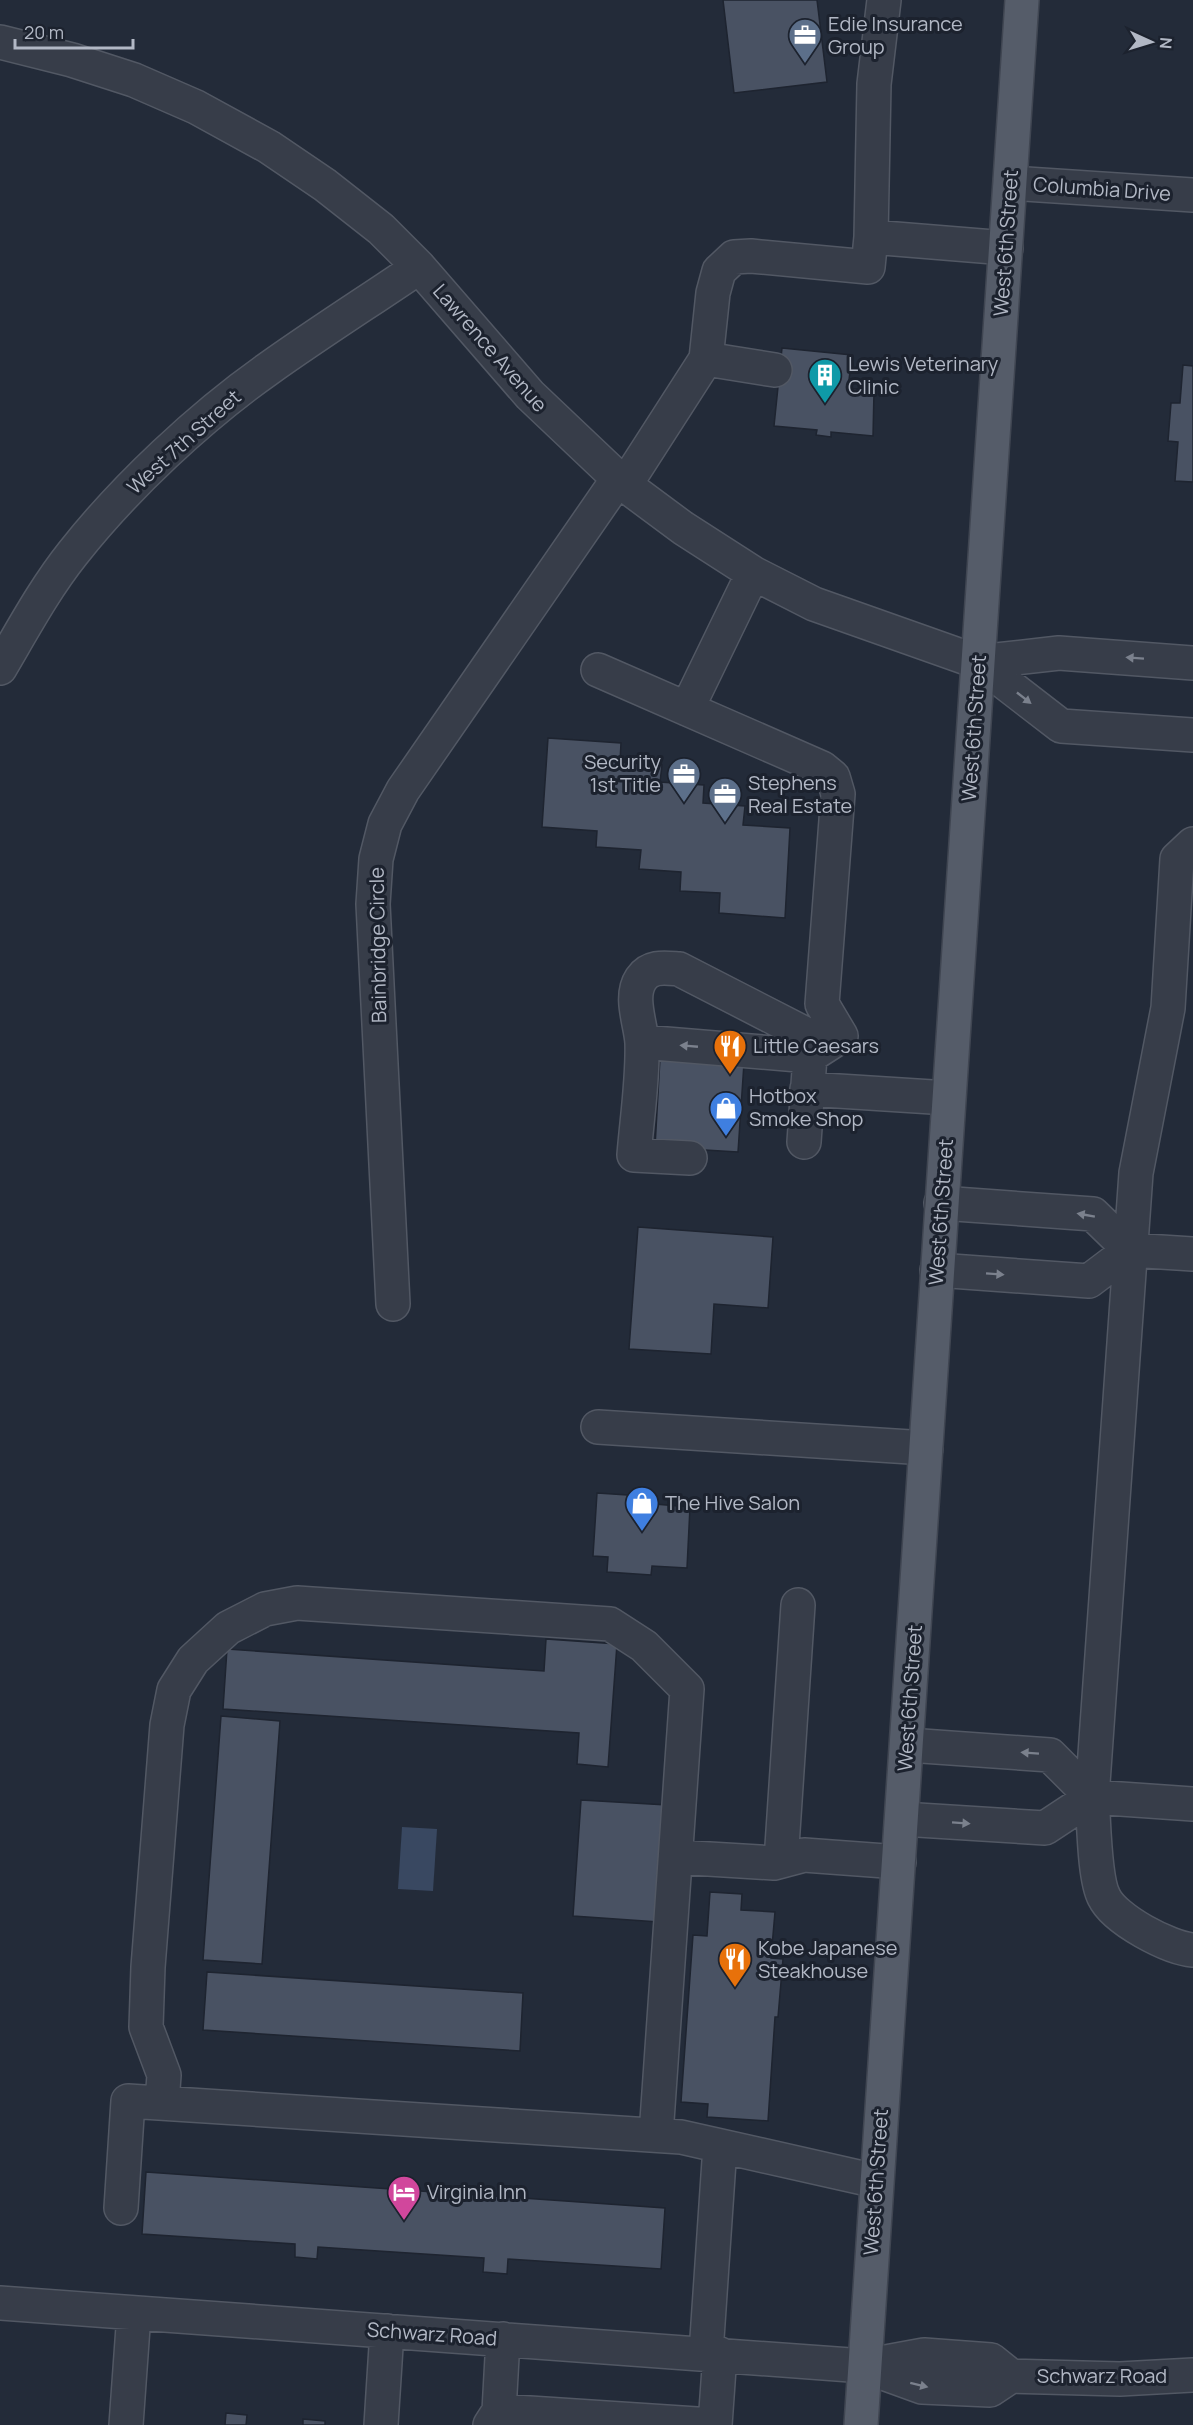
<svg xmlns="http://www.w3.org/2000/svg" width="1193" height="2425" viewBox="0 0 1193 2425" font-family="Manrope,sans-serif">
	<rect width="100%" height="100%" fill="#232b39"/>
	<path fill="#394861" d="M402 1827 437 1829 433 1891 398 1889Z"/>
	<path fill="#495263" stroke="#1e2430" stroke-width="1.5" d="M723 0H817L827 82 734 93Z
		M782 348 852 355 848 388 874 391 873 436 831 432V437L816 435 817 430 774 426Z
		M1183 365 1193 366V482L1175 481 1178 442 1168 441 1171 403H1180Z
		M548 738 621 743 620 762 662 765 660 782 704 785 703 803 745 806 743 825 790 828 785 918 719 913 720 893 680 891 681 872 639 869 641 850 596 847 597 831 542 827Z
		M660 1058 744 1063 738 1152 655 1147Z
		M638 1227 773 1237 768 1308 714 1304 711 1354 629 1349Z
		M597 1493 643 1496V1503L690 1507 687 1568 652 1566 651 1575 607 1572 608 1557 593 1556Z
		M546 1639 617 1644 608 1767 577 1764 579 1733 223 1709 227 1649 544 1671Z
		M221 1716 280 1721 262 1964 203 1960Z
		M581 1800 667 1805 659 1922 573 1916Z
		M710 1892 742 1894 741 1910 775 1912 771 1958 783 1959 778 2017H775L768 2121 707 2117 708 2104 681 2102 693 1935 707 1936Z
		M207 1972 523 1993 520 2051 203 2030Z
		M146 2172 665 2208 661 2269 508 2259 507 2274 483 2272 484 2258 318 2247 317 2259 295 2257V2244L142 2234Z
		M226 2413 247 2415 246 2425H225Z
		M303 2419 325 2421V2425H303Z"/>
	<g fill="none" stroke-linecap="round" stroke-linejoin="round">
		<defs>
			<path id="minor" d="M0 42 72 60 134 80 196 107 269 147 325 185 381 229 419 267 530 395 625 485 683 528 753 573 814 604 978 662 1061 726 1193 735
				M1010 183 1193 195
				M871 237 1006 248
				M706 359 775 370
				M625 485 706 359 713 293 719 271 734 257 751 256 868 267 871 237 874 84 884 0
				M978 662 1059 653 1193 663
				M0 668C23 629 45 588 73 553 125 487 200 417 268 369 317 334 369 301 419 267
				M598 670 822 768 833 777 838 794 822 1004 841 1036 810 1056 804 1142
				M687 709 753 573
				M1193 844 1177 859 1168 1008 1136 1173 1092 1797C1094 1821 1094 1878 1104 1897 1115 1920 1169 1948 1193 1950
				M642 1042 810 1056
				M807 1089 948 1098
				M690 1158 634 1155C637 1118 643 1080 642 1043 641 1024 629 997 641 979 650 965 666 968 679 969L827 1045
				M941 1203 1093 1214 1130 1250
				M937 1270 1089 1281 1130 1250 1193 1254
				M393 1304 373 904 376 859 385 824 403 790 618 479
				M598 1427 926 1448
				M908 1745 1050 1755 1092 1797
				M902 1819 1045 1828 1092 1797 1193 1804
				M676 1857 774 1863 804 1855 899 1862
				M781 1861 798 1605
				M162 2103 164 2075 146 2027 148 1967 167 1725 174 1690 193 1660 228 1628 265 1609 297 1603 610 1624 644 1646 687 1689 656 2135
				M121 2208 128 2101 681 2137 876 2181
				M0 2303 864 2366 924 2355 991 2360 1011 2376
				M706 2353 720 2146
				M864 2366 922 2387 990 2390 1011 2376 1120 2379 1193 2375
				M499 2411 712 2425
				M126 2425 134 2313
				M381 2425 387 2331
				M490 2425 499 2411 503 2339
				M715 2425 720 2354"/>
			<path id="major" d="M861 2425 1022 0"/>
		</defs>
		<use href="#minor" stroke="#525864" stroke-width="36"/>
		<use href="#major" stroke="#404652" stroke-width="36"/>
		<use href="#minor" stroke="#373d49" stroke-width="33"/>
		<use href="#major" stroke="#555c69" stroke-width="33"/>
	</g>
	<defs><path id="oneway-solid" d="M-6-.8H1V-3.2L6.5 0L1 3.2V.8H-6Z" transform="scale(1.5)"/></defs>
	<g fill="#7b818d">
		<use href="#oneway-solid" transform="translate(1135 658) rotate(-176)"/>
		<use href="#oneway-solid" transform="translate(1024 698) rotate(38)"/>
		<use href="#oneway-solid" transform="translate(689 1046) rotate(-175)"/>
		<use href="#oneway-solid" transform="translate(1086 1215) rotate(-170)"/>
		<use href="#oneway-solid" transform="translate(995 1274) rotate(4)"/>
		<use href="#oneway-solid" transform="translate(1030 1753) rotate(-176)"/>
		<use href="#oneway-solid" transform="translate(961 1823) rotate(4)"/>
		<use href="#oneway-solid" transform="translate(919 2385) rotate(14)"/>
	</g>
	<defs>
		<symbol id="office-pin" viewBox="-11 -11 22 30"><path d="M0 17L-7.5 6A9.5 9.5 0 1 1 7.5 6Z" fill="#5c6f8a" stroke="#1c222e"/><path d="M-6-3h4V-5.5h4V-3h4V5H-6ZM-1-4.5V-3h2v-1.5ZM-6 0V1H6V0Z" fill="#fff"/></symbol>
		<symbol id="building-pin" viewBox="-11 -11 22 30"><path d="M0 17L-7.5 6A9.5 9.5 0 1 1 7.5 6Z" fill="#0f9aa8" stroke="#1c222e"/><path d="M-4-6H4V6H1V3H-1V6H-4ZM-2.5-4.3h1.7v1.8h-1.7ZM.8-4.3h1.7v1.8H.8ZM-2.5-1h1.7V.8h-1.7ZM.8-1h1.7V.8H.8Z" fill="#fff"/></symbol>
		<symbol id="restaurant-pin" viewBox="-11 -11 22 30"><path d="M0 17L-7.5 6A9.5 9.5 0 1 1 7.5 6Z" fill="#e8710a" stroke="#1c222e"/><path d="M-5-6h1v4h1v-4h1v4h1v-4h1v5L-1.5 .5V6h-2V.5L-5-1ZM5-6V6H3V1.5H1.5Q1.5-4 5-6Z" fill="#fff"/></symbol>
		<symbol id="shop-pin" viewBox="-11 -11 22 30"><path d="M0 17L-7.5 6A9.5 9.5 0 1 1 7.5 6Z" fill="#3f7fe0" stroke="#1c222e"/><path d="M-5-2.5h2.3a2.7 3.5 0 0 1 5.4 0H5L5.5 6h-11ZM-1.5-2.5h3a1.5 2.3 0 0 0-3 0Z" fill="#fff"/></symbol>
		<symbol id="hotel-pin" viewBox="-11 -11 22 30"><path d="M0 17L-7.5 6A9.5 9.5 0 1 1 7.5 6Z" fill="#d1479c" stroke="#1c222e"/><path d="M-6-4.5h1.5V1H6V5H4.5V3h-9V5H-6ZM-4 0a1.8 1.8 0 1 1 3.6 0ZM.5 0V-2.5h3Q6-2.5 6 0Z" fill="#fff"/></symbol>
	</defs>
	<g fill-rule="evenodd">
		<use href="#office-pin" x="786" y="16" width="38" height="52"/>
		<use href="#building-pin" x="806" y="356" width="38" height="52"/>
		<use href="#office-pin" x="665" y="755" width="38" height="52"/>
		<use href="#office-pin" x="706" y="775" width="38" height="52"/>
		<use href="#restaurant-pin" x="711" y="1027" width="38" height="52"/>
		<use href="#shop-pin" x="707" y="1089" width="38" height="52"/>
		<use href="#shop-pin" x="623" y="1484" width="38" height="52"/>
		<use href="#restaurant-pin" x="716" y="1940" width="38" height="52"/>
		<use href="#hotel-pin" x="385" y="2173" width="38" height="52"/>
	</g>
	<g text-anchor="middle" stroke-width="6" stroke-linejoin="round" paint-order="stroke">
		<g font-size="20" fill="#b2b8c5" stroke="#1c222e" text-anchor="start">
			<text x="828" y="31">Edie Insurance<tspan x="828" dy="23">Group</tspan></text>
			<text x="848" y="371">Lewis Veterinary<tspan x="848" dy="23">Clinic</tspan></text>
			<text x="661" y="769" text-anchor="end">Security<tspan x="661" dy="23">1st Title</tspan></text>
			<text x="748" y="790">Stephens<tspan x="748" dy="23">Real Estate</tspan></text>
			<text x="753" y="1053">Little Caesars</text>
			<text x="749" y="1103">Hotbox<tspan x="749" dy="23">Smoke Shop</tspan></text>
			<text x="665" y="1510">The Hive Salon</text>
			<text x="758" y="1955">Kobe Japanese<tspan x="758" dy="23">Steakhouse</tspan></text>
			<text x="427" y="2199">Virginia Inn</text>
		</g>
		<g font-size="20" fill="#b2b8c5" stroke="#1c222e">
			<text transform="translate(1102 189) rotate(4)" y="7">Columbia Drive</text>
			<text transform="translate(1006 243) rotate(-86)" y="7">West 6th Street</text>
			<text transform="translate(490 348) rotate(49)" y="7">Lawrence Avenue</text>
			<text transform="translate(184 442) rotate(-42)" y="7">West 7th Street</text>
			<text transform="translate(974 728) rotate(-86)" y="7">West 6th Street</text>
			<text transform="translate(378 945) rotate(-91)" y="7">Bainbridge Circle</text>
			<text transform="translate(941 1212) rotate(-86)" y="7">West 6th Street</text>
			<text transform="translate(910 1698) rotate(-86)" y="7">West 6th Street</text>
			<text transform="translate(876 2182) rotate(-86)" y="7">West 6th Street</text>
			<text transform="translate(432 2334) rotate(4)" y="7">Schwarz Road</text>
			<text x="1102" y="2383">Schwarz Road</text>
		</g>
	</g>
	<g transform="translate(1151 42) rotate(94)" stroke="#1c222e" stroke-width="4.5" paint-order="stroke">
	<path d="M0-4.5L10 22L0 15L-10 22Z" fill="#b2b8c5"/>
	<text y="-9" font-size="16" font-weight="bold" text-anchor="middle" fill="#b2b8c5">N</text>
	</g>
	<path d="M15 39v9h118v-9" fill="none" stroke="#b2b8c5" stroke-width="3"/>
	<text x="24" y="39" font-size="18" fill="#b2b8c5" stroke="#1c222e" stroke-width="4.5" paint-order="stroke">20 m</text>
</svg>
